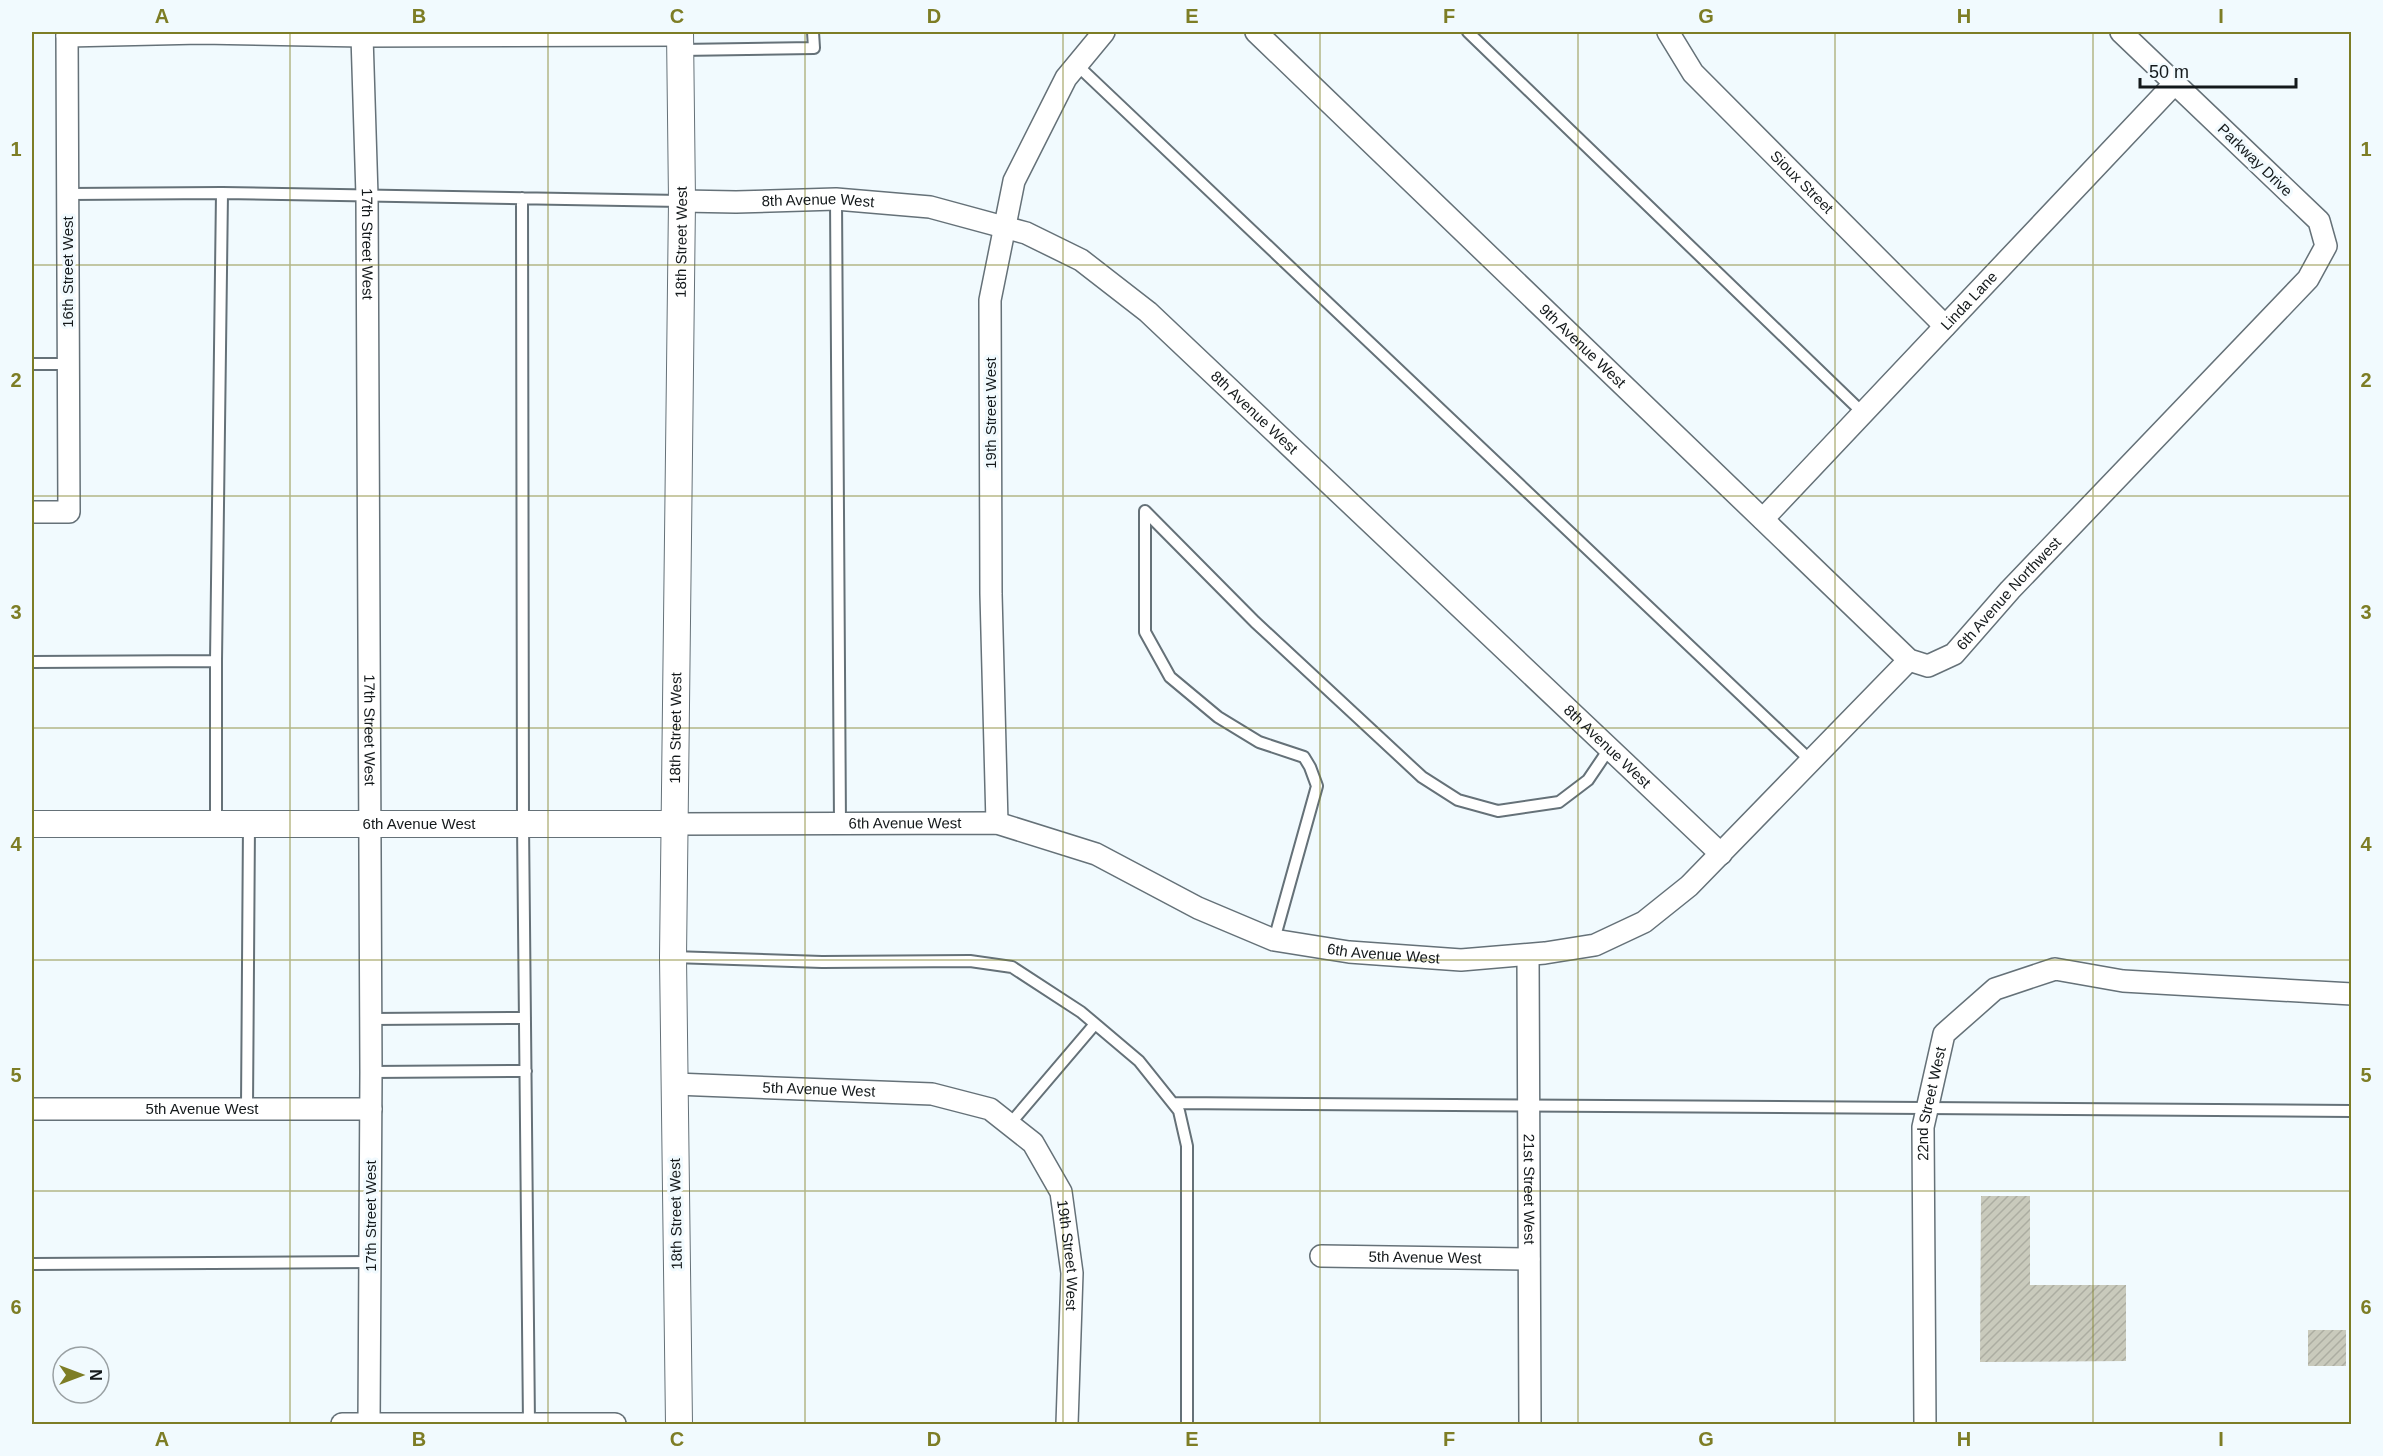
<svg xmlns="http://www.w3.org/2000/svg" width="2383" height="1456" viewBox="0 0 2383 1456" font-family="Arial,sans-serif">
	<defs>
		<pattern id="building-hatch" width="6" height="6" patternUnits="userSpaceOnUse" patternTransform="scale(1.5)"><rect width="6" height="6" fill="#c9cabc"/><path d="M-1 1l2-2M0 6l6-6M5 7l2-2" fill="none" stroke="#acada1"/></pattern>
	</defs>
	<rect width="100%" height="100%" fill="#f1fafe"/>
	<path fill="url(#building-hatch)" d="M1981 1196H2030V1285H2126V1361L1980 1362Z
		M2308 1330H2346V1366H2308Z"/>
	<g fill="none" stroke-linecap="round" stroke-linejoin="round">
		<defs>
			<path id="service" d="M1468 32 1863 413
				M680 50 814 48 813 32
				M1077 65 1811 761
				M68 194 222 193 681 201
				M522 198 523 824 529 1424
				M836 199 840 825
				M32 364H68
				M32 662 216 661
				M216 823V661L222 193
				M1274 940 1317 786 1310 767 1304 757 1259 742 1218 717 1170 677 1145 632V511L1255 622 1422 777 1458 800 1498 811 1559 802 1588 780 1609 749
				M673 957 822 962 970 961 1012 967 1081 1012 1139 1061 1179 1111 1187 1146V1424
				M371 1019 525 1018
				M371 1072 526 1071
				M1173 1103 2352 1111
				M247 1108 249 823
				M1009 1125 1095 1024
				M32 1264 371 1262"/>
			<g id="minor">
				<path id="s1" d="M1256 32 1909 660 1928 666 1954 654 2010 590 2308 279 2326 246 2319 221 2121 32"/>
				<path id="s2" d="M1668 32 1693 73 1945 326"/>
				<path d="M67 36 201 33 362 36 680 35"/>
				<path id="s3" d="M362 36 367 196 371 1072 369 1424"/>
				<path id="s4" d="M682 201 736 202 836 199 930 207 1026 233 1081 260 1148 312 1721 854"/>
				<path d="M32 512H69L67 32"/>
				<path id="s5" d="M1763 519 2175 83"/>
				<path d="M997 823 991 594 990 300 1014 181 1066 78 1104 32"/>
				<path id="s6" d="M675 824 997 823 1096 854 1198 908 1274 940 1349 952 1461 960 1545 953 1595 945 1644 922 1689 886 1909 660"/>
				<path id="s7" d="M1528 955 1530 1424"/>
				<path id="s8" d="M675 1084 932 1094 990 1109 1033 1143 1061 1192 1072 1273 1067 1424"/>
				<path id="s9" d="M32 1109H371"/>
				<path id="s10" d="M1321 1256 1529 1259"/>
				<path d="M342 1424H615"/>
				<path id="s11" d="M1925 1424 1923 1127 1944 1034 1995 989 2055 969 2123 981 2352 994"/>
			</g>
			<g id="tertiary">
				<path id="s12" d="M32 824H675"/>
				<path id="s13" d="M679 1424 673 957 682 201 680 32"/>
			</g>
		</defs>
		<use href="#service" stroke="#657178" stroke-width="14"/>
		<use href="#minor" stroke="#657178" stroke-width="24"/>
		<use href="#tertiary" stroke="#657178" stroke-width="28"/>
		<use href="#service" stroke="#fff" stroke-width="10"/>
		<use href="#minor" stroke="#fff" stroke-width="21"/>
		<use href="#tertiary" stroke="#fff" stroke-width="26"/>
	</g>
	<path fill="none" stroke="#7d7d25" stroke-width="1.5" stroke-opacity="0.55" d="M290 32V1424M548 32V1424M805 32V1424M1063 32V1424M1320 32V1424M1578 32V1424M1835 32V1424M2093 32V1424M32 265H2352M32 496H2352M32 728H2352M32 960H2352M32 1191H2352"/>
	<g text-anchor="middle" stroke-width="6" stroke-linejoin="round" paint-order="stroke">
		<g font-size="15" fill="#14191b" stroke="#f1fafe">
			<text transform="translate(2255 160) rotate(44)" y="5">Parkway Drive</text>
			<text dy="5" stroke="none"><textPath href="#s2" startOffset="202">Sioux Street</textPath></text>
			<text dy="5" stroke="none"><textPath href="#s4" startOffset="136">8th Avenue West</textPath></text>
			<text dy="5" stroke="none"><textPath href="#s13" startOffset="1182">18th Street West</textPath></text>
			<text dy="5" stroke="none"><textPath href="#s3" startOffset="208">17th Street West</textPath></text>
			<text transform="translate(68 272) rotate(-90)" y="5">16th Street West</text>
			<text dy="5" stroke="none"><textPath href="#s5" startOffset="300">Linda Lane</textPath></text>
			<text dy="5" stroke="none"><textPath href="#s1" startOffset="453">9th Avenue West</textPath></text>
			<text transform="translate(991 413) rotate(-90)" y="5">19th Street West</text>
			<text dy="5" stroke="none"><textPath href="#s4" startOffset="640">8th Avenue West</textPath></text>
			<text dy="5" stroke="none"><textPath href="#s1" startOffset="1036">6th Avenue Northwest</textPath></text>
			<text dy="5" stroke="none"><textPath href="#s13" startOffset="696">18th Street West</textPath></text>
			<text dy="5" stroke="none"><textPath href="#s3" startOffset="694">17th Street West</textPath></text>
			<text dy="5" stroke="none"><textPath href="#s4" startOffset="1126">8th Avenue West</textPath></text>
			<text dy="5" stroke="none"><textPath href="#s12" startOffset="387">6th Avenue West</textPath></text>
			<text dy="5" stroke="none"><textPath href="#s6" startOffset="230">6th Avenue West</textPath></text>
			<text dy="5" stroke="none"><textPath href="#s6" startOffset="734">6th Avenue West</textPath></text>
			<text dy="5" stroke="none"><textPath href="#s8" startOffset="144">5th Avenue West</textPath></text>
			<text dy="5" stroke="none"><textPath href="#s11" startOffset="321">22nd Street West</textPath></text>
			<text dy="5" stroke="none"><textPath href="#s9" startOffset="170">5th Avenue West</textPath></text>
			<text dy="5" stroke="none"><textPath href="#s7" startOffset="234">21st Street West</textPath></text>
			<text transform="translate(676 1214) rotate(-91)" y="5">18th Street West</text>
			<text transform="translate(371 1216) rotate(-90)" y="5">17th Street West</text>
			<text dy="5" stroke="none"><textPath href="#s8" startOffset="492">19th Street West</textPath></text>
			<text dy="5" stroke="none"><textPath href="#s10" startOffset="104">5th Avenue West</textPath></text>
		</g>
	</g>
	<rect width="2383" height="1456" fill="none" stroke="#f1fafe" stroke-width="66"/>
	<g transform="translate(81 1375) rotate(90)"><circle r="28" fill="#f1fafe" stroke="#99a0a3" stroke-width="1.5"/>
	<path d="M0-4.5L10 22L0 15L-10 22Z" fill="#7d7d25"/>
	<text y="-9" font-size="16" font-weight="bold" text-anchor="middle" fill="#14191b">N</text>
	</g>
	<path d="M2140 78v9h156v-9" fill="none" stroke="#14191b" stroke-width="3"/>
	<text x="2149" y="78" font-size="18" fill="#14191b" stroke="#f1fafe" stroke-width="4.5" paint-order="stroke">50 m</text>
	<rect x="33" y="33" width="2317" height="1390" fill="none" stroke="#7d7d25" stroke-width="2"/>
	<g font-size="20" text-anchor="middle" font-weight="bold" fill="#7d7d25">
		<text x="162" y="23">A</text>
		<text x="419" y="23">B</text>
		<text x="677" y="23">C</text>
		<text x="934" y="23">D</text>
		<text x="1192" y="23">E</text>
		<text x="1449" y="23">F</text>
		<text x="1706" y="23">G</text>
		<text x="1964" y="23">H</text>
		<text x="2221" y="23">I</text>
		<text x="16" y="156">1</text>
		<text x="2366" y="156">1</text>
		<text x="16" y="387">2</text>
		<text x="2366" y="387">2</text>
		<text x="16" y="619">3</text>
		<text x="2366" y="619">3</text>
		<text x="16" y="851">4</text>
		<text x="2366" y="851">4</text>
		<text x="16" y="1082">5</text>
		<text x="2366" y="1082">5</text>
		<text x="16" y="1314">6</text>
		<text x="2366" y="1314">6</text>
		<text x="162" y="1446">A</text>
		<text x="419" y="1446">B</text>
		<text x="677" y="1446">C</text>
		<text x="934" y="1446">D</text>
		<text x="1192" y="1446">E</text>
		<text x="1449" y="1446">F</text>
		<text x="1706" y="1446">G</text>
		<text x="1964" y="1446">H</text>
		<text x="2221" y="1446">I</text>
	</g>
</svg>
